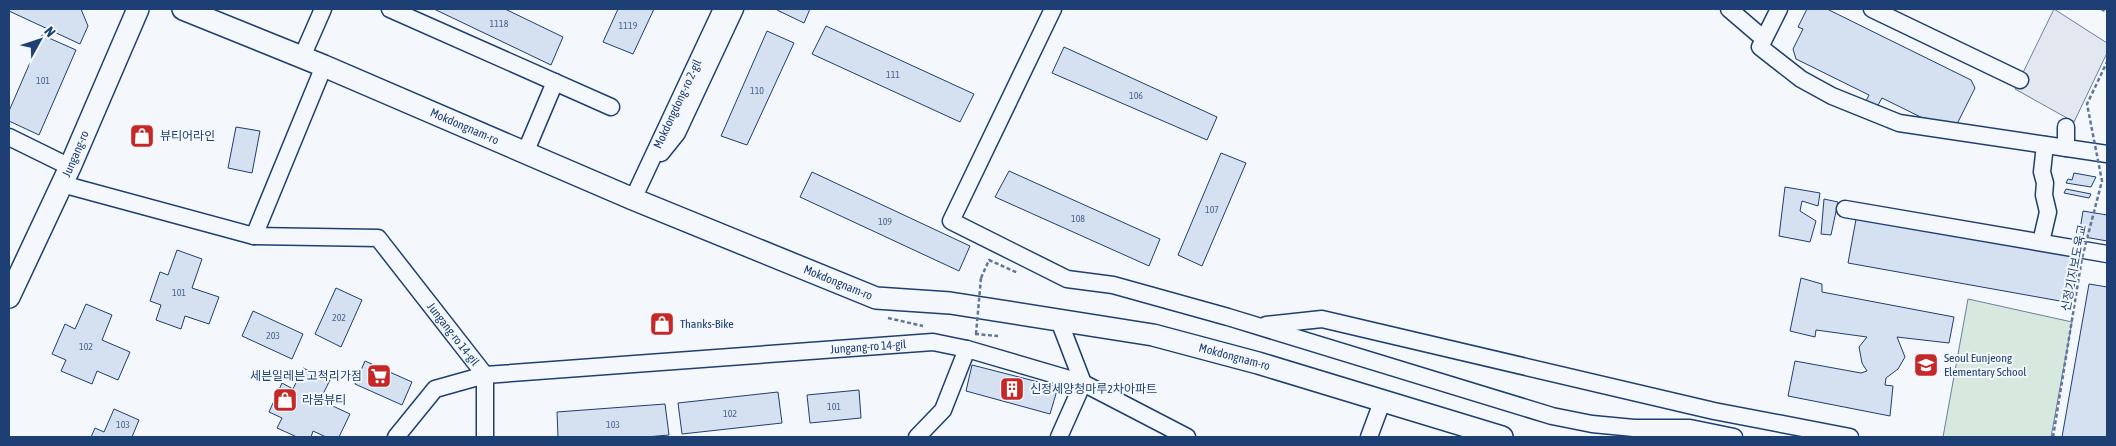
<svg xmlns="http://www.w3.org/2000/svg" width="2116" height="446" viewBox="0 0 2116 446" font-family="'Asap Condensed','Noto Sans KR',sans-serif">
	<rect width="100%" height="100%" fill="#f4f7fb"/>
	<path fill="#d7e8df" stroke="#687fa3" d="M1968 299 2072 322 2051 437H1943Z"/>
	<path fill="#e3e8f0" stroke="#687fa3" d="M2054 9 2107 43V53L2074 122 2015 89Z"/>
	<path fill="#d5e0f0" stroke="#1d3f73" d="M9 9H81L88 26 80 44 9 11Z
		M434 9H505L563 37 551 65Z
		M618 9H654L633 54 603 42Z
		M778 9H810L804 23 777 10Z
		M1807 9H1827L1971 80 1975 88 1956 126 1945 129 1882 98 1877 107 1866 101 1869 95 1796 59 1793 49 1803 29 1798 27Z
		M826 26 974 94 960 122 812 54Z
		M767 31 794 43 747 145 721 136Z
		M42 35 76 50 39 135 9 121V111Z
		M1064 47 1217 117 1207 140 1052 73Z
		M236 127 260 131 252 173 228 168Z
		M1221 153 1246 163 1202 266 1178 255Z
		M1009 171 1160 239 1149 266 995 197Z
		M812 172 970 246 959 271 800 197Z
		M2074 173 2096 177 2091 187 2066 183 2068 179 2072 180Z
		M1785 187 1820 193 1818 206 1802 201 1800 211 1816 221 1810 242 1779 236Z
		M2066 189 2091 194 2089 198 2064 193Z
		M1824 199 1838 202 1831 235 1821 234Z
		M2083 211 2107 215V241L2079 236Z
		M1857 214 2080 255 2071 303 1848 263Z
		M177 250 202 259 192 288 219 297 209 324 185 316 181 329 156 320 161 305 150 301 160 272 168 275Z
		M1801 278 1822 284V292L1954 317 1949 343 1897 337 1905 357 1898 369 1886 378 1885 385 1893 386 1890 416 1788 396 1795 361 1861 373 1867 371 1862 363 1859 347 1867 337 1816 330 1815 337 1790 331Z
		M2089 284 2107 287V437H2062Z
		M336 288 362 300 341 347 315 334Z
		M86 304 112 315 102 340 130 352 118 380 97 371 92 384 61 371 66 360 52 354 65 324 75 329Z
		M253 311 303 334 292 359 242 336Z
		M365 361 412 382 402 405 355 384Z
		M972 365 1058 387 1050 414 966 391Z
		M303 368 330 380 320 400 350 414 339 437H326L313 431 311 437H297L277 428 282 418 269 412 282 383 293 389Z
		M859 390 861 418 810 423 807 395Z
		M778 392 782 423 682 434 678 403Z
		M665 404 669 435 646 437H558L557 412Z
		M114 409 139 420 132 437H91L95 428 104 432Z"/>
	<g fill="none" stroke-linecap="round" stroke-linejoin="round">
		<defs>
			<g id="minor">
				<path d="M390 9 611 107"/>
				<path d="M1053 9 951 221 1067 279 1113 285 1228 317 1552 416 1592 424 1634 428H1690L1734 437"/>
				<path d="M1729 9 1764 39"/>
				<path d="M1779 9 1760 47 1801 79 1832 96 1899 123 2107 154"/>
				<path d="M1872 9 2020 80"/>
				<path d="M302 57 323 9"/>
				<path d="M9 137 70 167"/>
				<path d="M2066 148V127"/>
				<path d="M525 153 555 82"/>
				<path d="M661 153 677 133 735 9"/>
				<path id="s1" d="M62 184 254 236 378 238 485 375"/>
				<path id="s2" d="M633 199 722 9"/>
				<path d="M1845 209 2107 254"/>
				<path d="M254 236 324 66"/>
				<path d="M2041 242 2048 212 2044 195 2045 183 2042 172 2045 145"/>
				<path d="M1058 318 1083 383 1059 437"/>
				<path d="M1266 325 1322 319 1714 411 1850 437"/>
				<path d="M485 375V437"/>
				<path id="s3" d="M396 437 435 389 485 375 933 342 967 349 1083 383 1187 437"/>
				<path d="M917 437 943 410 967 349"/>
				<path d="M1369 437 1382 402"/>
			</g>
			<g id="major">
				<path id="s4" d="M183 9 324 66 633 199 876 298 950 303 1153 335 1258 363 1502 437"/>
				<path id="s5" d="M9 297 70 167 138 9"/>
			</g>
		</defs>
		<use href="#minor" stroke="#1d3f73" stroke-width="19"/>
		<use href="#major" stroke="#1d3f73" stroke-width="24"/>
		<path stroke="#5e769c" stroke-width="2.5" stroke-dasharray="4 2.5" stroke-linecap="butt" d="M2101 9 2107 12
			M981 278 989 260 1018 273
			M888 318 923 326
			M975 334 998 336"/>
		<use href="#minor" stroke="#f4f7fb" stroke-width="16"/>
		<use href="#major" stroke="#f4f7fb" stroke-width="21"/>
		<path stroke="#5e769c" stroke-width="2.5" stroke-dasharray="4 2.5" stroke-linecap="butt" d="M976 334 981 278
			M2053 437 2082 258 2102 181 2087 104 2107 62"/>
	</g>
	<defs>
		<symbol id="shop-square" viewBox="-11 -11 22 22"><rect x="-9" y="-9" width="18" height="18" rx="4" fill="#c62828" stroke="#f4f7fb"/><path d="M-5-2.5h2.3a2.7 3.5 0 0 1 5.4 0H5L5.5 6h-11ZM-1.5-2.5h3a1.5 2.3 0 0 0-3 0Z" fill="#fff"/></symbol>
		<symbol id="school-square" viewBox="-11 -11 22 22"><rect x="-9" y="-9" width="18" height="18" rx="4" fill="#c62828" stroke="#f4f7fb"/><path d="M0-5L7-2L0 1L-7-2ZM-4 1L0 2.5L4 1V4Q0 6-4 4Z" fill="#fff"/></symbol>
		<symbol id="supermarket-square" viewBox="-11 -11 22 22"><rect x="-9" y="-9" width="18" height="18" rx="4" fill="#c62828" stroke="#f4f7fb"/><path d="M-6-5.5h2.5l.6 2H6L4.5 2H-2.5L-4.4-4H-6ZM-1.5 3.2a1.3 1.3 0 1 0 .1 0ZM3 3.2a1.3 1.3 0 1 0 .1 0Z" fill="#fff"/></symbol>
		<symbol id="building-square" viewBox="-11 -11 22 22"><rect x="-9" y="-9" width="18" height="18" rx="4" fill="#c62828" stroke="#f4f7fb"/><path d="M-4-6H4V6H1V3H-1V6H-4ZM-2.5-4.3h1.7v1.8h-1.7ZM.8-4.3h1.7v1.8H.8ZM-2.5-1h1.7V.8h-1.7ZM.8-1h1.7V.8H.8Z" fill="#fff"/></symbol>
	</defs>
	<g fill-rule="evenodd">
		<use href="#shop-square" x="128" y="122" width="28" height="28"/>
		<use href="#shop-square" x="648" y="310" width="28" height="28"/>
		<use href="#school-square" x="1912" y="351" width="28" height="28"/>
		<use href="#supermarket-square" x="365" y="362" width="28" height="28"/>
		<use href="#building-square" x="998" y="375" width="28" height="28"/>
		<use href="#shop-square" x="271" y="386" width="28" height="28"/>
	</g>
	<g text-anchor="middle" stroke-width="4" stroke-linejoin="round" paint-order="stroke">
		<g font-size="10" fill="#4b6792">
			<text x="499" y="27">1118</text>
			<text x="628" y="29">1119</text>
			<text x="893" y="78">111</text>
			<text x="43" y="84">101</text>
			<text x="757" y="94">110</text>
			<text x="1136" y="99">106</text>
			<text x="1212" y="213">107</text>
			<text x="1078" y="222">108</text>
			<text x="885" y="225">109</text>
			<text x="179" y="296">101</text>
			<text x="339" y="321">202</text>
			<text x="273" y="339">203</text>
			<text x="86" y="350">102</text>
			<text x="834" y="410">101</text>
			<text x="730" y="417">102</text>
			<text x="123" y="428">103</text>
			<text x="613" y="428">103</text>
		</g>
		<g font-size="12" fill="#1d3f73" stroke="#f4f7fb">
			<text dy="4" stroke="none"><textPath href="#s2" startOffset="105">Mokdongdong-ro 2-gil</textPath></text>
			<text dy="4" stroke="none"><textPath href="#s4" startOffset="305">Mokdongnam-ro</textPath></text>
			<text dy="4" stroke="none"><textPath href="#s5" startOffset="158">Jungang-ro</textPath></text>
			<text transform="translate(2074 268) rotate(-79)" y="4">신정기지보도육교</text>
			<text dy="4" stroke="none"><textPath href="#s4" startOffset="710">Mokdongnam-ro</textPath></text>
			<text dy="4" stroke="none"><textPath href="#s1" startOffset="445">Jungang-ro 14-gil</textPath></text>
			<text dy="4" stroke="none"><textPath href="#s3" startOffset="498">Jungang-ro 14-gil</textPath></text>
			<text dy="4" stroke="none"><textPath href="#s4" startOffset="1115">Mokdongnam-ro</textPath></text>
		</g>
		<g font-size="12" fill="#1d3f73" stroke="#f4f7fb" text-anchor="start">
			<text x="160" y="140">뷰티어라인</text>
			<text x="680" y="328">Thanks-Bike</text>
			<text x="1944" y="362">Seoul Eunjeong<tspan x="1944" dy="14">Elementary School</tspan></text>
			<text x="362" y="380" text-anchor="end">세븐일레븐 고척리가점</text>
			<text x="1030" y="393">신정세양청마루2차아파트</text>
			<text x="302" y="404">라붐뷰티</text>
		</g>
	</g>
	<rect width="2116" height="446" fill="none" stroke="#1d3f73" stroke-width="20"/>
	<g transform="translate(40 40) rotate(50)" stroke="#f4f7fb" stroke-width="4" paint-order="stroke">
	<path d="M0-4L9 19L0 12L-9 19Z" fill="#1d3f73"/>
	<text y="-8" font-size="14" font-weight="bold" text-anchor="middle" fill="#1d3f73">N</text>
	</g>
</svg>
